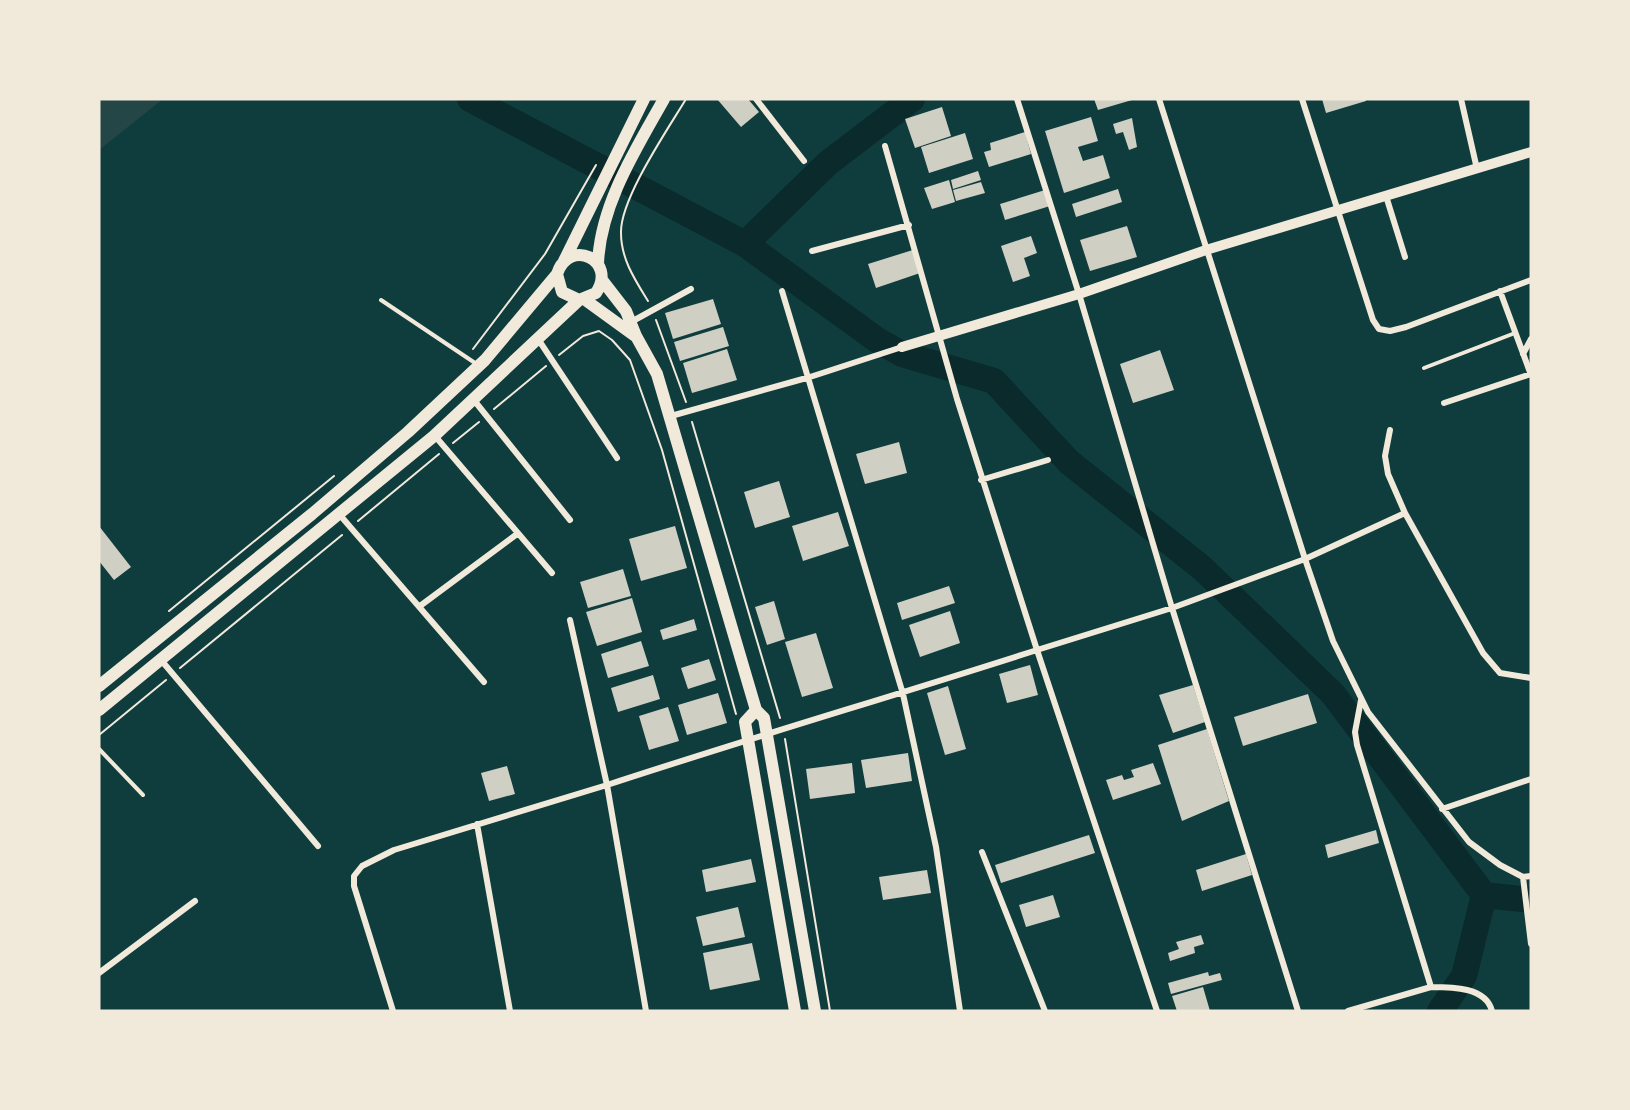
<svg xmlns="http://www.w3.org/2000/svg" width="1630" height="1110" viewBox="0 0 1630 1110" font-family="Cabin,sans-serif">
	<rect width="100%" height="100%" fill="#0f3d3e"/>
	<path fill="#244646" d="M99 99H163L99 150Z"/>
	<g fill="none" stroke-linecap="round" stroke-linejoin="round">
		<path stroke="#0a2a2b" stroke-width="26" d="M470 99 745 244 877 340 902 354 994 381 1069 462 1202 568 1333 694 1484 895 1531 900
			M745 244 828 163 912 99
			M1440 1011 1464 976 1484 895"/>
	</g>
	<path fill="#cfcfc3" d="M717 99H748L759 112 741 127Z
		M1094 99H1132V100L1098 110Z
		M1322 99H1366V101L1326 113Z
		M942 107 951 136 915 148 905 119Z
		M1091 117 1098 141 1078 147 1083 161 1103 155 1110 178 1064 193 1045 131Z
		M1132 118 1137 147 1129 150 1123 132 1116 134 1113 124Z
		M1025 132 1031 154 989 167 984 152 991 150 990 143Z
		M965 133 973 159 929 173 921 147Z
		M978 171 981 180 953 189 951 180Z
		M949 180 955 202 932 209 924 188Z
		M981 182 985 193 956 201 953 190Z
		M1118 189 1122 202 1076 217 1072 204Z
		M1045 190 1050 206 1005 220 1000 204Z
		M1127 226 1137 257 1090 271 1080 240Z
		M1031 236 1037 253 1024 258 1030 276 1013 282 1001 246Z
		M916 249 923 272 876 288 868 264Z
		M713 299 721 324 673 339 665 313Z
		M723 327 729 346 680 361 674 342Z
		M727 349 737 380 692 393 683 363Z
		M1160 350 1174 390 1133 403 1120 364Z
		M899 442 907 473 865 484 856 454Z
		M779 481 790 517 755 528 744 492Z
		M838 512 849 546 803 561 792 526Z
		M99 526 131 567 114 580 99 561Z
		M675 526 687 568 641 581 629 539Z
		M623 569 631 596 588 608 580 582Z
		M949 586 955 603 902 620 897 603Z
		M632 598 642 632 597 646 586 612Z
		M774 601 785 639 767 645 755 607Z
		M950 611 960 643 920 657 909 625Z
		M694 619 697 630 663 640 660 630Z
		M816 633 833 688 802 697 785 642Z
		M641 641 649 666 608 678 601 654Z
		M709 659 716 680 688 689 681 668Z
		M1030 665 1038 695 1007 703 999 674Z
		M653 675 660 699 618 712 611 688Z
		M1193 685 1205 722 1173 733 1159 695Z
		M948 686 966 749 945 755 927 693Z
		M718 693 727 723 687 735 678 705Z
		M1308 694 1317 723 1243 746 1234 717Z
		M668 707 679 741 649 750 639 716Z
		M1207 729 1229 801 1182 821 1158 745Z
		M908 753 912 781 866 788 861 760Z
		M852 763 855 793 810 799 806 769Z
		M1153 763 1161 784 1113 800 1106 780 1122 775 1124 780 1134 777 1131 770Z
		M507 766 515 794 489 801 481 773Z
		M1376 830 1379 843 1328 858 1325 845Z
		M1089 835 1095 853 1001 883 995 865Z
		M1246 854 1252 875 1202 891 1196 870Z
		M751 859 756 882 706 892 702 870Z
		M927 870 931 893 883 900 879 877Z
		M1053 895 1060 917 1026 927 1019 905Z
		M738 907 745 937 703 946 696 917Z
		M1201 935 1204 944 1194 947 1195 953 1170 961 1168 953 1179 949 1176 942Z
		M752 943 760 980 710 990 703 953Z
		M1208 972 1209 976 1220 973 1222 980 1171 994 1168 983Z
		M1203 987 1210 1011H1177L1172 996Z"/>
	<g fill="none" stroke-linecap="round" stroke-linejoin="round">
		<path stroke="#f1e9da" stroke-width="2" d="M648 301C635 280 621 259 621 233 620 199 668 129 686 99
			M656 320 686 402
			M473 349 545 254 596 165
			M559 355 583 336 599 331 612 340 630 360 662 450 736 714
			M494 409 546 366
			M692 422 780 718
			M453 443 479 422
			M358 521 439 454
			M169 611 334 476
			M180 668 342 535
			M99 735 166 680
			M785 739 830 1011"/>
		<path stroke="#f1e9da" stroke-width="4" d="M381 300 478 365
			M1424 368 1515 333
			M99 749 143 795"/>
		<path stroke="#f1e9da" stroke-width="6" d="M756 99 804 161
			M1017 99 1079 294 1172 608 1305 559 1159 99
			M1302 99 1373 320 1379 329 1390 331 1406 327 1531 280
			M1461 99 1477 169
			M1386 196 1405 257
			M812 251 909 225
			M782 291 903 694 936 847 960 1011
			M1500 291 1531 375
			M631 322 691 289
			M538 339 617 458
			M1523 354 1531 339
			M473 399 570 520
			M1444 403 1531 374
			M671 416 810 377 902 347
			M1390 430 1385 456 1388 474 1405 513 1483 653 1500 673 1531 678
			M435 436 552 573
			M981 480 1048 460
			M1405 513 1305 559 1333 641 1368 712 1469 842 1500 865 1523 877 1531 876
			M339 514 484 682
			M420 606 517 534
			M161 660 318 846
			M1442 809 1531 779
			M477 824 510 1011
			M982 852 1045 1011
			M1523 877 1531 944
			M99 973 195 901
			M1431 987C1452 987 1486 987 1492 1011
			M393 1011 354 886V876L362 866 394 850 607 785 570 620
			M646 1011 607 785C750 738 894 696 1037 650L957 399 885 146
			M1157 1011 1037 650 1172 608 1298 1011
			M1348 1011 1431 987 1357 745 1355 732 1361 700"/>
		<path stroke="#f1e9da" stroke-width="10" d="M902 347 1079 294 1206 250 1531 152"/>
		<path stroke="#f1e9da" stroke-width="12" d="M564 261 644 99
			M598 264C600 205 636 149 664 99
			M602 280 626 311 636 336 657 374 756 710 764 718 815 1011
			M584 299 635 336
			M99 686 312 514 408 432 485 360 557 274C569 237 618 260 596 293L579 300 562 292 557 274
			M99 710 434 436 579 300
			M756 710 745 722 795 1011"/>
	</g>
	<rect width="1630" height="1110" fill="none" stroke="#f1e9da" stroke-width="201"/>
</svg>
